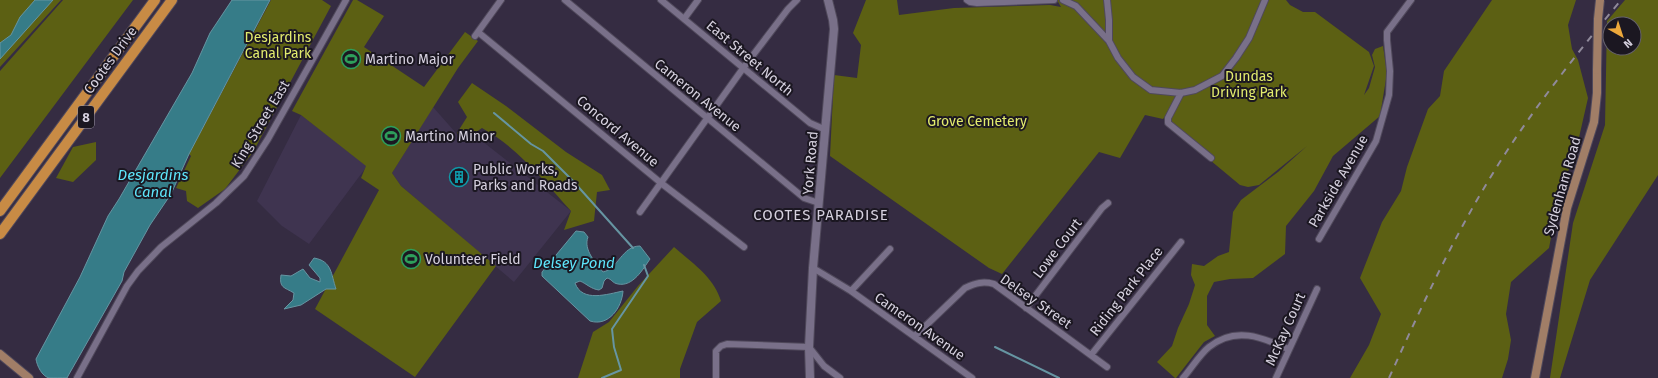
<svg xmlns="http://www.w3.org/2000/svg" width="1658" height="378" viewBox="0 0 1658 378" font-family="'Fira Sans',sans-serif">
	<rect width="100%" height="100%" fill="#352c42"/>
	<path fill="#3f3450" d="M433 107 463 141 473 134 571 211 514 282 401 186 392 173Z
		M301 115 367 166 309 244 282 226 257 201Z"/>
	<path fill="#5c6013" fill-rule="evenodd" d="M0 0H61L0 67Z
		M63 0H133L0 178V71Z
		M271 0H322L331 6 253 152 225 189 198 208 187 201 186 191 176 188 191 156 189 154Z
		M353 0H357L384 16 364 47 424 87 465 32 478 41 458 68 392 173 401 186 496 266 415 377 315 309 379 190 361 178 366 166 301 115 292 111Z
		M866 0H897L899 15 954 8 1050 5 1061 7 1057 0H1286L1290 5 1303 12H1315L1369 52 1374 66 1364 95 1369 88 1375 67 1372 55 1375 49 1383 46 1387 73 1380 116 1333 156 1314 191 1286 226 1285 254 1253 278 1230 279 1214 282 1207 296V325L1215 336 1204 342 1176 378H1175L1157 362 1172 346 1178 328 1189 304 1195 285 1191 275 1192 264 1204 266 1218 256 1229 252 1233 212 1241 200 1278 172 1307 146 1259 185 1248 187 1240 185 1169 126 1168 117 1166 115 1163 119 1145 115 1120 158 1099 152 1002 274 989 268 830 156 834 75 857 78 861 45 853 33Z
		M1492 0H1576L1568 25 1572 49 1578 60 1588 98 1575 155 1560 190 1549 248 1511 282 1506 314 1511 340 1508 359 1502 378H1350L1369 345 1381 314 1360 278 1382 222 1401 191 1407 167 1428 109 1440 96 1444 71Z
		M1625 0H1658V175L1590 280 1560 378H1550L1573 223 1605 125 1607 21ZM1610 24H1634V48H1610Z
		M472 83 506 106 566 152 602 175 610 190 597 192 594 221 564 230 571 211C543 180 518 148 482 128L463 141 457 133 467 117 458 102Z
		M96 142V160L73 182 56 178 73 147Z
		M674 247C692 263 714 277 721 301L697 322 680 369V378H578L593 332 609 322 638 286Z"/>
	<path fill="#367c88" stroke="#6695a2" d="M35 0H53L0 59V43L11 35 20 17Z
		M232 0H270L189 154 171 194 150 225 124 272 122 281 68 376 67 378C61 378 54 378 49 378 42 376 37 366 36 359L80 277 108 216 119 199 192 73 210 33Z
		M576 231 584 232 588 237C583 250 596 263 603 272 618 269 622 246 640 246L650 259C643 269 633 287 618 284 612 283 612 279 607 278L604 281 602 288 599 290C591 289 587 284 580 281L575 283C582 303 608 294 623 291 622 307 609 327 590 321L542 276V272Z
		M314 258C332 261 331 274 336 289H326L301 305 284 309 293 300 294 293C284 287 279 288 281 275L291 276 303 269 310 278 320 282V278L309 265Z"/>
	<g fill="none" stroke-linecap="round" stroke-linejoin="round">
		<path stroke="#6695a2" stroke-width="2" d="M494 113 531 144 543 151 573 181 633 248
			M995 347 1059 378
			M602 378 621 370 614 347 612 329 648 276 644 265"/>
		<defs>
			<path id="minor" d="M565 0 804 198 819 203
				M661 0 810 123 826 130
				M967 0 970 2 977 3 1054 0
				M1063 0 1076 6 1109 41
				M1107 0 1109 20V41L1118 58 1133 77 1151 90 1181 93 1195 90 1222 76 1236 58 1249 38 1265 0
				M684 19 698 0
				M478 32 661 183 744 247
				M475 36 501 0
				M1181 93 1168 118V123L1211 158
				M640 212 744 67 788 9 797 0
				M1319 239 1376 141 1389 95 1390 71 1387 40V32L1411 0
				M813 268 851 291 972 378
				M851 291 890 249
				M1026 308 1102 208 1108 203
				M915 336 965 288C976 283 983 281 994 284L1107 367
				M1091 355 1181 242
				M77 378 127 286 138 271 161 247 216 203 244 176 268 139 346 0
				M716 378V351L721 346 727 344 809 347 824 366 840 378
				M1183 378C1191 369 1200 354 1209 347 1235 326 1262 337 1288 349
				M1276 378 1317 289"/>
			<path id="tertiary" d="M810 378 809 347 813 268 834 29 833 20 828 0"/>
			<path id="secondary" d="M0 354 29 378
				M1535 378 1567 208 1594 122 1597 93V70"/>
			<path id="primary" d="M0 211 155 0
				M0 234 172 0"/>
		</defs>
		<use href="#minor" stroke="#50495b" stroke-width="8"/>
		<use href="#tertiary" stroke="#50495b" stroke-width="10"/>
		<use href="#secondary" stroke="#50495b" stroke-width="10"/>
		<use href="#primary" stroke="#50495b" stroke-width="12"/>
		<use href="#minor" stroke="#797089" stroke-width="6"/>
		<use href="#tertiary" stroke="#797089" stroke-width="8"/>
		<use href="#secondary" stroke="#a17e67" stroke-width="8"/>
		<use href="#primary" stroke="#c88b45" stroke-width="10"/>
		<path stroke="#908a9b" stroke-width="2" stroke-dasharray="7 7" stroke-linecap="butt" d="M1389 378C1420 310 1451 242 1490 178 1528 115 1574 57 1621 0"/>
		<defs>
			<path id="secondary-bridge" d="M1597 70 1598 19 1600 0"/>
		</defs>
		<use href="#secondary-bridge" stroke="#50495b" stroke-width="10" stroke-linecap="butt"/>
		<use href="#secondary-bridge" stroke="#a17e67" stroke-width="8"/>
	</g>
	<defs>
		<symbol id="stadium-ring" viewBox="-11 -11 22 22"><circle r="9.5" fill="#1b1721" stroke="#2e9e5b" stroke-width="1.5"/><path d="M0-5a6.5 5 0 1 0 0 10a6.5 5 0 1 0 0-10ZM-3.5-1.8h7v3.6h-7Z" fill="#2e9e5b"/></symbol>
		<symbol id="building-ring" viewBox="-11 -11 22 22"><circle r="9.5" fill="#1b1721" stroke="#0f9aa8" stroke-width="1.5"/><path d="M-4-6H4V6H1V3H-1V6H-4ZM-2.5-4.3h1.7v1.8h-1.7ZM.8-4.3h1.7v1.8H.8ZM-2.5-1h1.7V.8h-1.7ZM.8-1h1.7V.8H.8Z" fill="#0f9aa8"/></symbol>
	</defs>
	<g fill-rule="evenodd">
		<use href="#stadium-ring" x="340" y="48" width="22" height="22"/>
		<use href="#stadium-ring" x="380" y="125" width="22" height="22"/>
		<use href="#building-ring" x="448" y="166" width="22" height="22"/>
		<use href="#stadium-ring" x="400" y="248" width="22" height="22"/>
	</g>
	<g text-anchor="middle" stroke-width="4" stroke-linejoin="round" paint-order="stroke">
		<rect fill="#1b1721" stroke="#9d98a5" stroke-width="1" x="78" y="106" width="16" height="22" rx="3"/>
		<g font-size="13" font-weight="bold" fill="#d5d0de">
			<text x="86" y="122">8</text>
		</g>
		<g font-size="14" fill="#e2eb6d" stroke="#1b1721">
			<text x="278" y="42">Desjardins<tspan x="278" dy="16">Canal Park</tspan></text>
			<text x="1249" y="81">Dundas<tspan x="1249" dy="16">Driving Park</tspan></text>
			<text x="977" y="126">Grove Cemetery</text>
		</g>
		<g font-size="14" fill="#d5d0de" stroke="#1b1721">
			<text transform="translate(750 58) rotate(40)" y="5">East Street North</text>
			<text transform="translate(110 60) rotate(-54)" y="5">Cootes Drive</text>
			<text transform="translate(698 95) rotate(39)" y="5">Cameron Avenue</text>
			<text transform="translate(260 124) rotate(-59)" y="5">King Street East</text>
			<text transform="translate(618 131) rotate(40)" y="5">Concord Avenue</text>
			<text transform="translate(810 163) rotate(-85)" y="5">York Road</text>
			<text transform="translate(1338 181) rotate(-60)" y="5">Parkside Avenue</text>
			<text transform="translate(1562 186) rotate(-74)" y="5">Sydenham Road</text>
			<text transform="translate(1057 248) rotate(-53)" y="5">Lowe Court</text>
			<text transform="translate(1126 291) rotate(-52)" y="5">Riding Park Place</text>
			<text transform="translate(1036 301) rotate(35)" y="5">Delsey Street</text>
			<text transform="translate(920 326) rotate(35)" y="5">Cameron Avenue</text>
			<text transform="translate(1285 329) rotate(-66)" y="5">McKay Court</text>
		</g>
		<g font-size="14" fill="#d5d0de" stroke="#1b1721" text-anchor="start">
			<text x="365" y="64">Martino Major</text>
			<text x="405" y="141">Martino Minor</text>
			<text x="473" y="174">Public Works,<tspan x="473" dy="16">Parks and Roads</tspan></text>
			<text x="425" y="264">Volunteer Field</text>
		</g>
		<g font-size="15" font-style="italic" fill="#5ee5fa" stroke="#1b1721">
			<text x="153" y="180">Desjardins<tspan x="153" dy="17">Canal</tspan></text>
			<text x="574" y="268">Delsey Pond</text>
		</g>
		<g font-size="15" letter-spacing="1" fill="#d5d0de" stroke="#1b1721">
			<text x="821" y="220">COOTES PARADISE</text>
		</g>
	</g>
	<g transform="translate(1622 36) rotate(141)"><circle r="19" fill="#1b1721" stroke="#65616d"/>
	<path d="M0-3L7 15L0 10L-7 15Z" fill="#eda83b"/>
	<text y="-6" font-size="11" font-weight="bold" text-anchor="middle" fill="#d5d0de">N</text>
	</g>
</svg>
